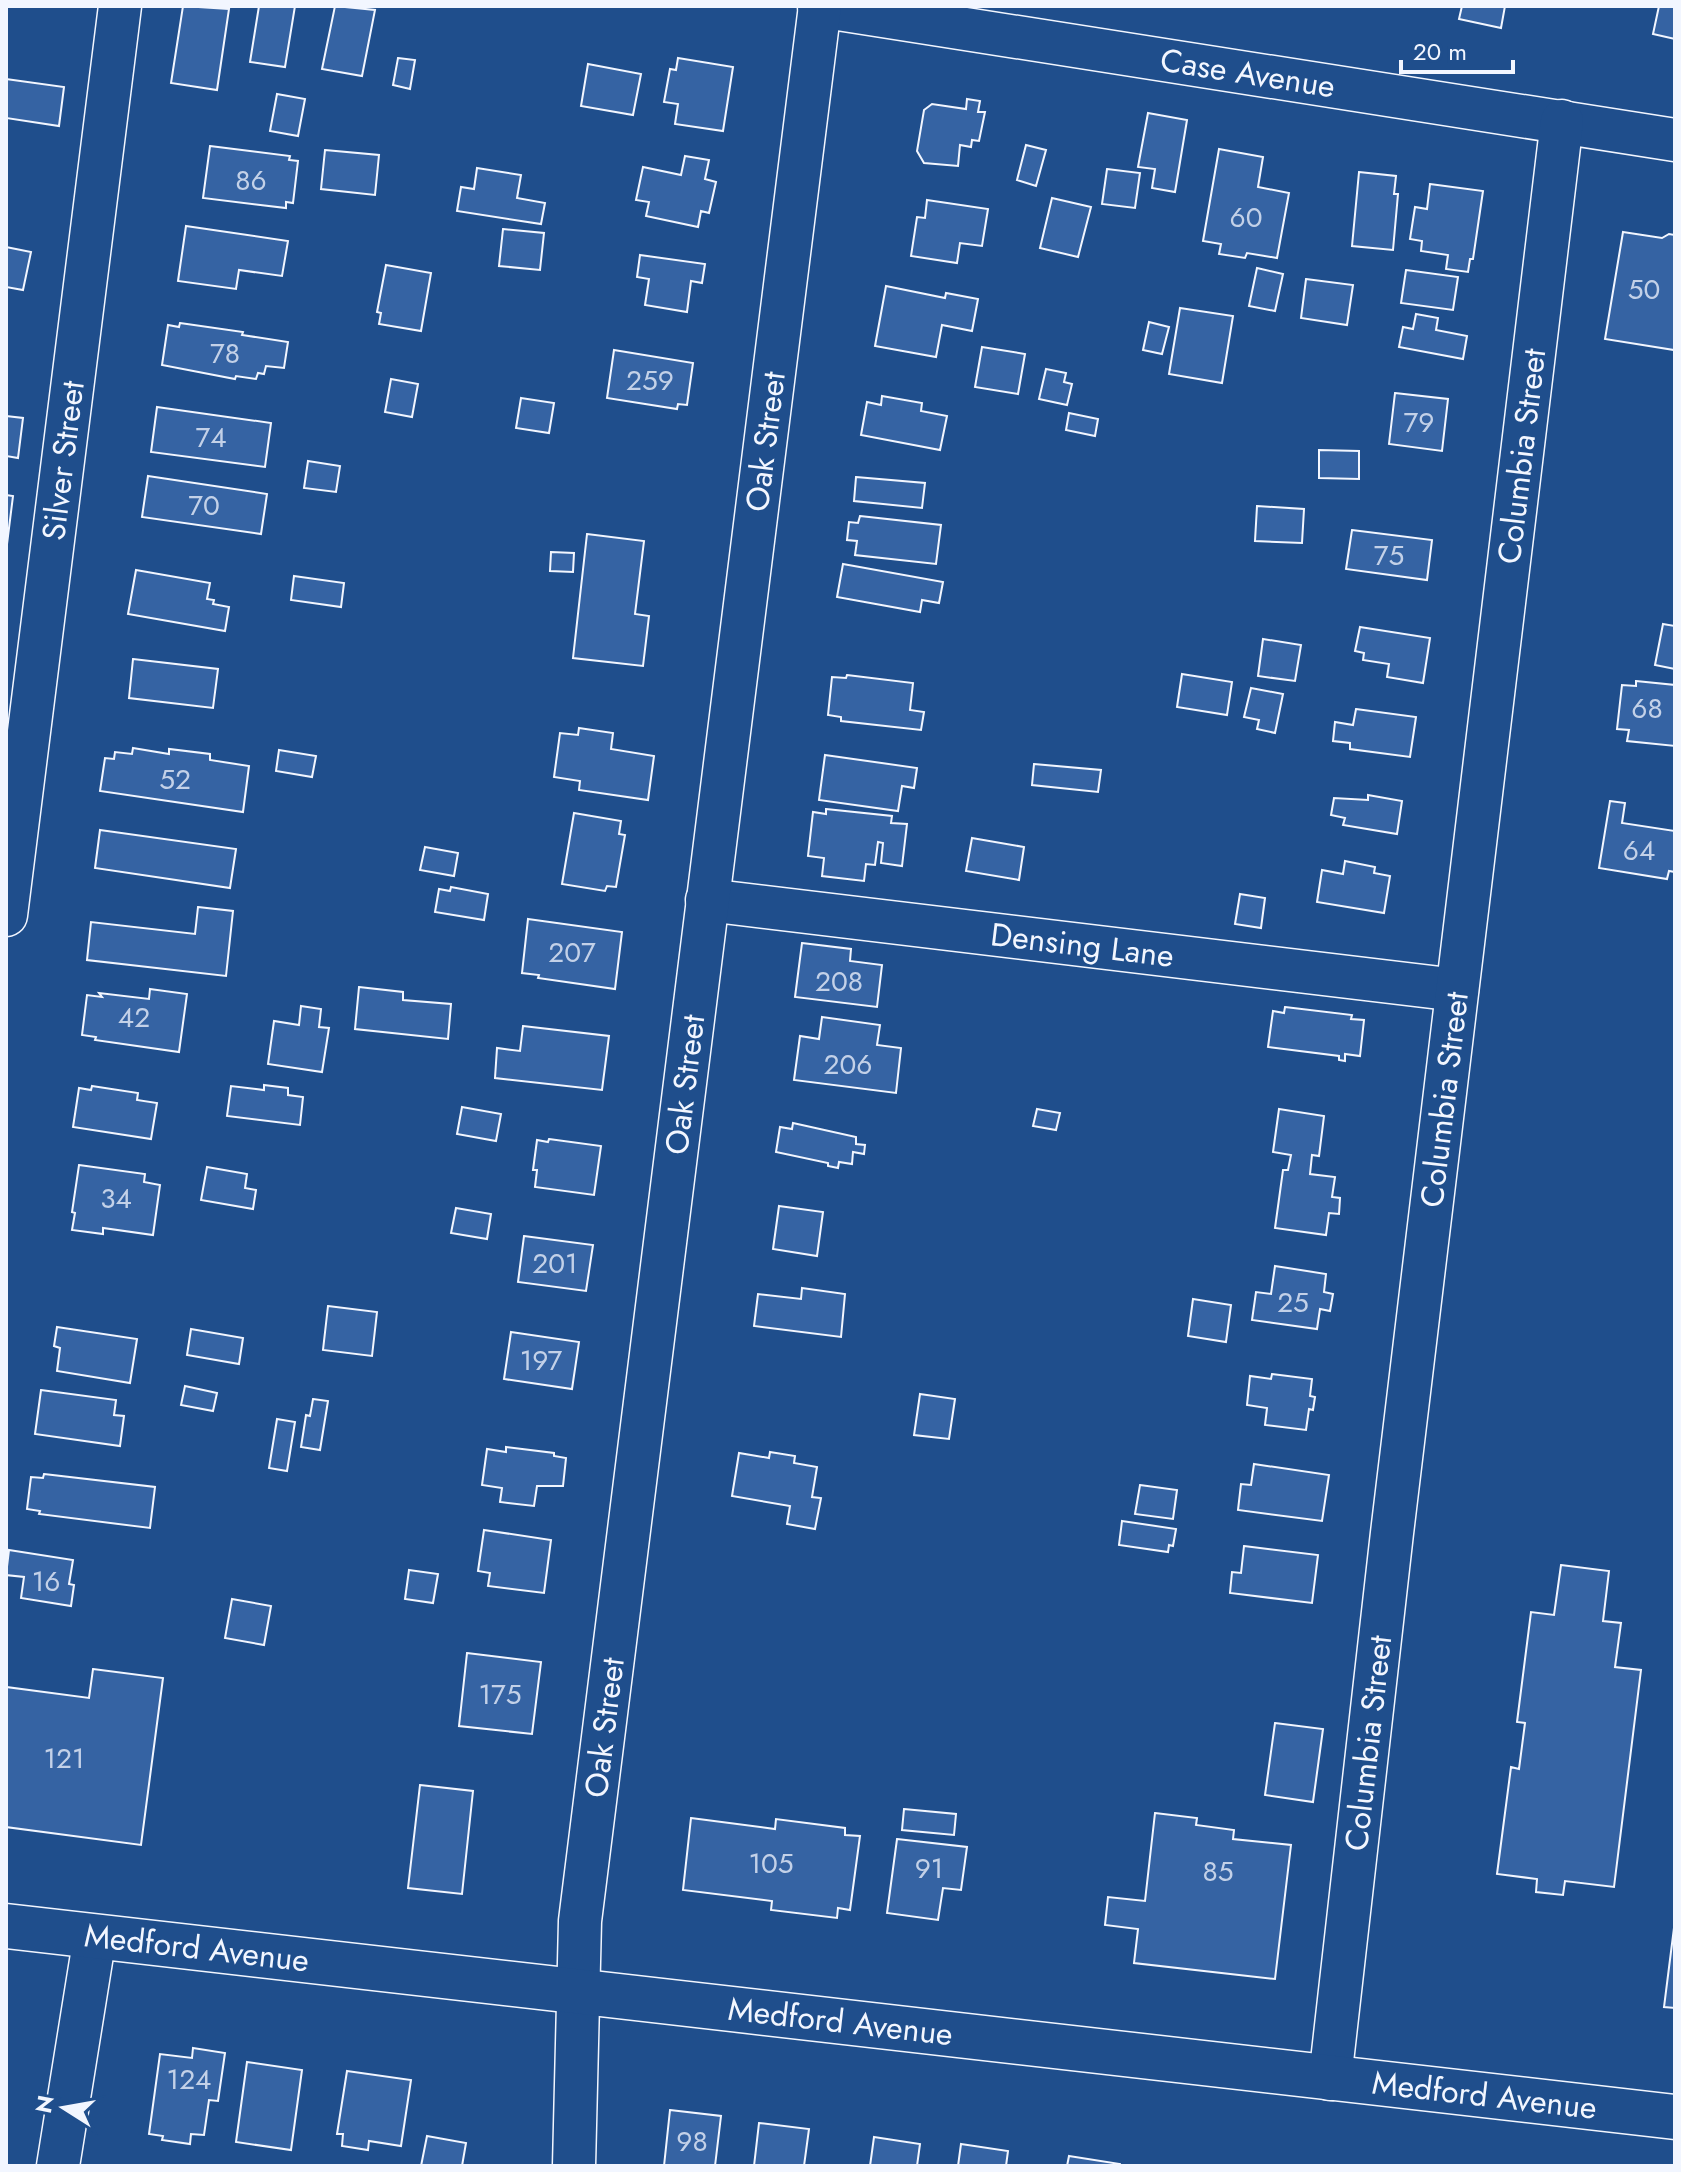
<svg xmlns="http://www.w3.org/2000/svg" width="1681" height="2172" viewBox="0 0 1681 2172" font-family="Jost,sans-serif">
	<rect width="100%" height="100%" fill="#1f4e8c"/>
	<path fill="#3563a3" stroke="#f2f6ff" stroke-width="2" d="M183 6 229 9 217 90 171 83Z
		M259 6H295L285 67 250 62Z
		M335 6 375 10 362 76 322 69Z
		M1462 6H1505L1501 28 1459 19Z
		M1659 6H1675V39L1653 34Z
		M398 58 415 60 410 89 393 85Z
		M678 58 733 67 723 131 675 124 678 104 664 102 670 69 676 70Z
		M588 64 641 74 633 115 581 106Z
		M6 79 64 87 59 126 6 118Z
		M277 94 305 99 298 136 270 131Z
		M967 99 980 101 978 112H985L979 141 972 140 971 147 960 145 958 166 924 163 917 151 924 110 932 104 966 109Z
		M1148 113 1187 120 1175 192 1152 188 1155 169 1138 167Z
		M1026 145 1046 150 1036 186 1017 180Z
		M210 146 290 156 289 160 298 161 293 203 286 202V208L203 198Z
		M1219 149 1263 157 1258 187 1289 193 1277 258 1247 253 1245 258 1219 254 1221 244 1203 241Z
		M325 150 379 155 375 195 321 189Z
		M685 156 709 160 705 179 716 182 709 213 701 211 698 227 646 216 649 202 636 200 643 167 681 175Z
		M477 168 521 175 517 198 545 203 541 224 457 211 461 187 474 189Z
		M1107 169 1140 173 1135 208 1102 204Z
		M1359 172 1396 176 1394 194H1398L1393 250 1352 246Z
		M1430 184 1483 191 1473 259H1470L1468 272 1446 269 1448 255 1421 251 1422 241 1410 239 1415 207 1427 209Z
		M1052 198 1091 207 1078 257 1040 248Z
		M927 200 988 209 982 246 960 243 957 263 911 256 917 217 925 218Z
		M186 226 288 241 282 276 239 270 236 289 178 281Z
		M503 229 544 233 540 270 499 266Z
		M1623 232 1662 238 1669 234 1675 235 1674 350 1605 339Z
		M6 247 31 252 23 290 6 287Z
		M640 255 705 264 702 283 691 281 687 312 645 305 649 279 637 277Z
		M386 265 431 273 421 331 379 324 381 313 377 312Z
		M1257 268 1283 274 1275 311 1249 306Z
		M1406 270 1458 277 1453 310 1401 303Z
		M1306 279 1353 285 1347 325 1301 318Z
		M886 286 945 298 946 293 978 299 972 331 942 325 936 357 875 346Z
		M1180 308 1233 316 1222 383 1169 374Z
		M1416 314 1438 318 1436 330 1467 336 1463 359 1399 347 1403 327 1413 329Z
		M1149 322 1169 327 1162 354 1143 350Z
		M180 323 243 332 242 335 288 342 284 368 266 366 264 374 258 373 256 379 236 376 235 379 162 365 168 325 179 327Z
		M982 347 1025 354 1018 394 975 387Z
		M614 350 693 363 687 405 678 404 677 409 607 398Z
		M1046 369 1066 373 1064 382 1072 384 1067 405 1039 399Z
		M391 379 418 384 412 417 385 412Z
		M1395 393 1448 399 1442 451 1389 444Z
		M882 396 922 403 921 411 947 416 940 450 861 435 867 402 881 405Z
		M521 398 554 403 549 433 516 428Z
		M157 407 271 423 265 467 151 452Z
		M1069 413 1098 419 1095 436 1066 430Z
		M6 416 23 418 18 458 6 456Z
		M1319 450 1359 451V479L1319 478Z
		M308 461 340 466 336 492 304 488Z
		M148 476 267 494 261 534 142 517Z
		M856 477 925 483 922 508 854 501Z
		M6 495 13 496 7 544 6 543Z
		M1257 506 1304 509 1302 543 1255 541Z
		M860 516 941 525 936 564 855 555 857 541 847 540 849 522 858 523Z
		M1352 530 1432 540 1427 580 1346 569Z
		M587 534 644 541 635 614 649 616 643 666 573 658Z
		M551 552 574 553 573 572 550 571Z
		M843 564 943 582 939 603 922 600 920 612 837 597Z
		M136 570 210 583 207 599 214 600 213 604 229 607 225 631 128 614Z
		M294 576 344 583 341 607 291 600Z
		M1663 624 1675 626V669L1655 665Z
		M1360 627 1430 638 1423 683 1387 677 1389 664 1363 660 1364 653 1355 651Z
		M1263 639 1301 645 1295 681 1258 676Z
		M133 659 218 669 213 708 129 698Z
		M1182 674 1232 682 1227 715 1177 707Z
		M847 675 913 683 910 710 924 712 921 730 841 721V717L828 715 832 677 846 678Z
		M1636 681 1675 685V746L1627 741 1629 730 1617 729 1622 685 1636 686Z
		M1251 688 1283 694 1275 733 1257 729 1259 720 1244 717Z
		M1356 709 1416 717 1410 757 1350 749V743L1333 741 1335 722 1353 725Z
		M579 728 613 733 611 749 654 756 648 800 579 790 580 781 554 777 560 733 578 735Z
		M133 748 169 754V749L210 754V760L249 766 243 812 100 791 105 758 114 759 115 752 132 754Z
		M279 750 316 756 312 777 276 771Z
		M825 755 917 768 914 788 902 786 898 811 819 800Z
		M1034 764 1101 770 1098 792 1032 785Z
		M1368 795 1402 801 1397 834 1343 825 1345 818 1331 815 1334 798 1368 800Z
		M1610 801 1625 803 1622 823 1675 831V872L1669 871 1667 879 1599 868Z
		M826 809 892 816 891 823 907 824 902 866 881 863 883 843 878 842 875 865 866 864 864 881 822 876 824 858 808 856 813 812 826 814Z
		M574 813 621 821 619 834 625 835 616 887 607 886 605 891 562 884Z
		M100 830 236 849 230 888 95 868Z
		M972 838 1024 847 1019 880 966 871Z
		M425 847 458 853 454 876 420 870Z
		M1345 861 1375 867 1374 873 1390 876 1384 913 1317 902 1322 870 1343 874Z
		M451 887 488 894 484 920 435 912 439 889 450 891Z
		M1240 894 1265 898 1261 928 1235 924Z
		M198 907 233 911 226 976 87 960 91 922 195 934Z
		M528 919 622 932 615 989 538 978 539 975 522 973Z
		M802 943 851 949 850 961 882 965 877 1007 795 997Z
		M359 987 403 992V1000L451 1004 448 1039 355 1029Z
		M150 989 187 994 179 1052 95 1040 96 1037 82 1035 87 995 102 997 99 993 149 999Z
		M301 1006 321 1009 319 1027 329 1028 322 1072 268 1064 274 1021 299 1025Z
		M1285 1007 1352 1015 1351 1019 1364 1020 1360 1056 1345 1054V1061L1339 1060V1056L1268 1047 1273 1011 1284 1013Z
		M822 1017 880 1025 877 1045 901 1048 896 1093 794 1080 800 1036 819 1039Z
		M523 1026 609 1036 602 1090 495 1078 497 1048 520 1051Z
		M264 1085 288 1088V1095L303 1097 300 1125 227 1116 231 1086 264 1090Z
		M92 1086 138 1093 137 1100 157 1103 151 1139 73 1127 79 1088 91 1090Z
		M462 1107 501 1114 496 1141 457 1134Z
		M1037 1109 1060 1113 1056 1130 1033 1126Z
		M1279 1109 1324 1116 1319 1156 1312 1155 1310 1174 1335 1177 1332 1197 1340 1198 1339 1214 1329 1213 1326 1235 1275 1228 1283 1170H1288L1291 1155 1273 1152Z
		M793 1123 856 1137V1144L865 1145 864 1154 853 1152 852 1164 839 1162 838 1168 828 1166V1163L776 1152 780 1127 792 1129Z
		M549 1139 601 1146 594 1195 535 1187 537 1170H533L537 1140 548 1142Z
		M79 1165 145 1174 144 1182 160 1185 153 1235 103 1228V1234L72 1230 75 1213 72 1212Z
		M207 1167 247 1174 245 1188 256 1190 253 1209 201 1200Z
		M779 1206 823 1212 817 1256 773 1249Z
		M456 1208 491 1214 487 1239 451 1233Z
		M524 1236 593 1245 586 1291 518 1282Z
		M1275 1266 1326 1274 1324 1292 1333 1294 1330 1311 1320 1309 1317 1329 1252 1320 1256 1292 1271 1294Z
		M802 1288 845 1294 841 1337 754 1326 758 1294 801 1299Z
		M1193 1299 1231 1305 1226 1342 1188 1336Z
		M328 1306 377 1312 372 1356 323 1350Z
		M57 1327 137 1339 130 1383 57 1371 60 1348 54 1346Z
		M191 1329 243 1338 239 1364 187 1355Z
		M511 1332 579 1342 572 1389 504 1379Z
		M1272 1374 1312 1379 1310 1396 1315 1397 1313 1410 1309 1409 1306 1430 1265 1425 1267 1408 1247 1405 1250 1376 1271 1379Z
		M185 1386 217 1393 213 1411 181 1405Z
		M41 1390 116 1400 114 1415 124 1416 120 1446 35 1434Z
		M920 1394 955 1399 949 1439 914 1435Z
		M313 1399 328 1401 320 1450 301 1447 306 1415 310 1416Z
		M277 1419 295 1422 287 1471 269 1468Z
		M506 1447 554 1453V1456L566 1458 563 1486H537L534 1506 500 1502 502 1488 482 1485 487 1449 506 1452Z
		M770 1452 795 1456 794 1463 817 1467 812 1497 821 1498 815 1529 787 1524 790 1506 732 1496 739 1453 769 1458Z
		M1254 1464 1329 1475 1322 1521 1238 1510 1241 1484 1251 1485Z
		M44 1474 155 1487 150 1528 39 1514 40 1511 27 1509 31 1477 43 1478Z
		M1140 1485 1177 1490 1173 1519 1135 1514Z
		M1122 1521 1176 1529 1173 1546 1169 1545 1168 1552 1119 1545Z
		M484 1530 551 1540 544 1593 488 1586 490 1573 478 1571Z
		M1244 1546 1318 1555 1312 1603 1230 1593 1232 1572 1241 1573Z
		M9 1550 73 1560 69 1584 74 1585 71 1606 21 1598 24 1577 6 1575Z
		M1561 1565 1609 1571 1603 1621 1621 1623 1615 1667 1641 1670 1614 1887 1565 1881 1563 1895 1536 1892 1537 1879 1497 1874 1511 1767 1519 1769 1525 1723 1517 1722 1531 1612 1554 1615Z
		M409 1570 438 1574 433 1603 405 1599Z
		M232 1599 271 1606 264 1645 225 1638Z
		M467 1653 541 1662 532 1734 459 1726Z
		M93 1669 163 1678 141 1845 6 1827V1687L89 1698Z
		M1275 1723 1323 1729 1313 1802 1265 1795Z
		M420 1785 473 1791 462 1894 408 1888Z
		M904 1809 956 1814 954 1835 902 1830Z
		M1155 1813 1197 1818 1196 1825 1234 1830 1233 1839 1291 1845 1275 1979 1134 1963 1138 1929 1105 1925 1108 1897 1145 1901Z
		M691 1818 775 1829 776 1819 845 1828V1835L860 1836 850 1910 838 1908 837 1918 771 1910 772 1901 683 1890Z
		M897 1839 967 1847 961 1890 943 1888 938 1920 887 1913Z
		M1675 1920V2008L1664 2007Z
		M193 2048 225 2053 218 2101 209 2100 204 2135 191 2134 190 2144 162 2140 163 2136 149 2134 160 2054 192 2058Z
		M247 2062 302 2070 291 2150 236 2142Z
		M347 2071 411 2080 401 2146 369 2141 368 2150 342 2146 343 2134H337Z
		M670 2110 721 2116 715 2166H664Z
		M759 2123 809 2129 804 2166H754Z
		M427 2136 466 2143 462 2166H421Z
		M874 2137 920 2144 917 2166H870Z
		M961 2144 1008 2151 1006 2166H958Z
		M1069 2156 1120 2164V2166H1067Z"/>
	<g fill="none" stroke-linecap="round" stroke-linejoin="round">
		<defs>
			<g id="minor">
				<path id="s1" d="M819 6 1675 140"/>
				<path id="s2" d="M707 900 1457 990"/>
				<path id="s3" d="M6 915 120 6"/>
				<path id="s4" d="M1330 2079 1392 1533 1562 121"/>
				<path d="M58 2166 95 1936"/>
				<path id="s5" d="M574 2166 580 1921 820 6"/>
			</g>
			<g id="major">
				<path id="s6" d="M6 1926 1675 2117"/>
			</g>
		</defs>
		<use href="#minor" stroke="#f2f6ff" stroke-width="45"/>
		<use href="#major" stroke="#f2f6ff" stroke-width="47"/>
		<use href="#minor" stroke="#1f4e8c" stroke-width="42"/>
		<use href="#major" stroke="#1f4e8c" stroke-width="44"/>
	</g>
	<g text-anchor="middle" stroke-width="6" stroke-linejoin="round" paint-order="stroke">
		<g font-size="28" fill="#c3d1e8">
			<text x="251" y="190">86</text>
			<text x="1246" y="227">60</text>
			<text x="1644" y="299">50</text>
			<text x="225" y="363">78</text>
			<text x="650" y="390">259</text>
			<text x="1419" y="432">79</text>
			<text x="211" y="447">74</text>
			<text x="204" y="515">70</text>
			<text x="1389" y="565">75</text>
			<text x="1647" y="718">68</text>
			<text x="175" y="789">52</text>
			<text x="1639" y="860">64</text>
			<text x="572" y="962">207</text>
			<text x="839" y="991">208</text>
			<text x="134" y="1027">42</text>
			<text x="848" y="1074">206</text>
			<text x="116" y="1208">34</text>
			<text x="555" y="1273">201</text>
			<text x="1293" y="1312">25</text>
			<text x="541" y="1370">197</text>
			<text x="46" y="1591">16</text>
			<text x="500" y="1704">175</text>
			<text x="64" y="1768">121</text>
			<text x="771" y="1873">105</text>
			<text x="929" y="1878">91</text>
			<text x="1218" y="1881">85</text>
			<text x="189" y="2089">124</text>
			<text x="692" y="2151">98</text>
		</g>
		<g font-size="32" fill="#f2f6ff" stroke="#1f4e8c">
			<text dy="11" stroke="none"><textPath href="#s1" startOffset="434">Case Avenue</textPath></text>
			<text dy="11" stroke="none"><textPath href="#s5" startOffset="1736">Oak Street</textPath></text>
			<text dy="11" stroke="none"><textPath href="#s4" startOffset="1634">Columbia Street</textPath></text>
			<text dy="11" stroke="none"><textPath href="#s3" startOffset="458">Silver Street</textPath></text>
			<text dy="11" stroke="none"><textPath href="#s2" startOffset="378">Densing Lane</textPath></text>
			<text dy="11" stroke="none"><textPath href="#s5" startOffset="1088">Oak Street</textPath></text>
			<text dy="11" stroke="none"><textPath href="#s4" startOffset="986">Columbia Street</textPath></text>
			<text dy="11" stroke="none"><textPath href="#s5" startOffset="440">Oak Street</textPath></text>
			<text dy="11" stroke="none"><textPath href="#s4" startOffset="338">Columbia Street</textPath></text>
			<text dy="11" stroke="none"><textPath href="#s6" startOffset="192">Medford Avenue</textPath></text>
			<text dy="11" stroke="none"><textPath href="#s6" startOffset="840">Medford Avenue</textPath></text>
			<text dy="11" stroke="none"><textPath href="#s6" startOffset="1488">Medford Avenue</textPath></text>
		</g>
	</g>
	<rect width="1681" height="2172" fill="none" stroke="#f2f6ff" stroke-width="16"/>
	<g transform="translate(64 2108) rotate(281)" stroke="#1f4e8c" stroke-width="6" paint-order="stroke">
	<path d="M0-6L14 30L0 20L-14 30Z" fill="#f2f6ff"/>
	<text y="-12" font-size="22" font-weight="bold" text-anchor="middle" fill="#f2f6ff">N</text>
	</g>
	<path d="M1401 60v12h112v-12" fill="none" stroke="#f2f6ff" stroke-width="4"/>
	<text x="1413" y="60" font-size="24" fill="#f2f6ff" stroke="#1f4e8c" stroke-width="6" paint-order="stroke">20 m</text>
</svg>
